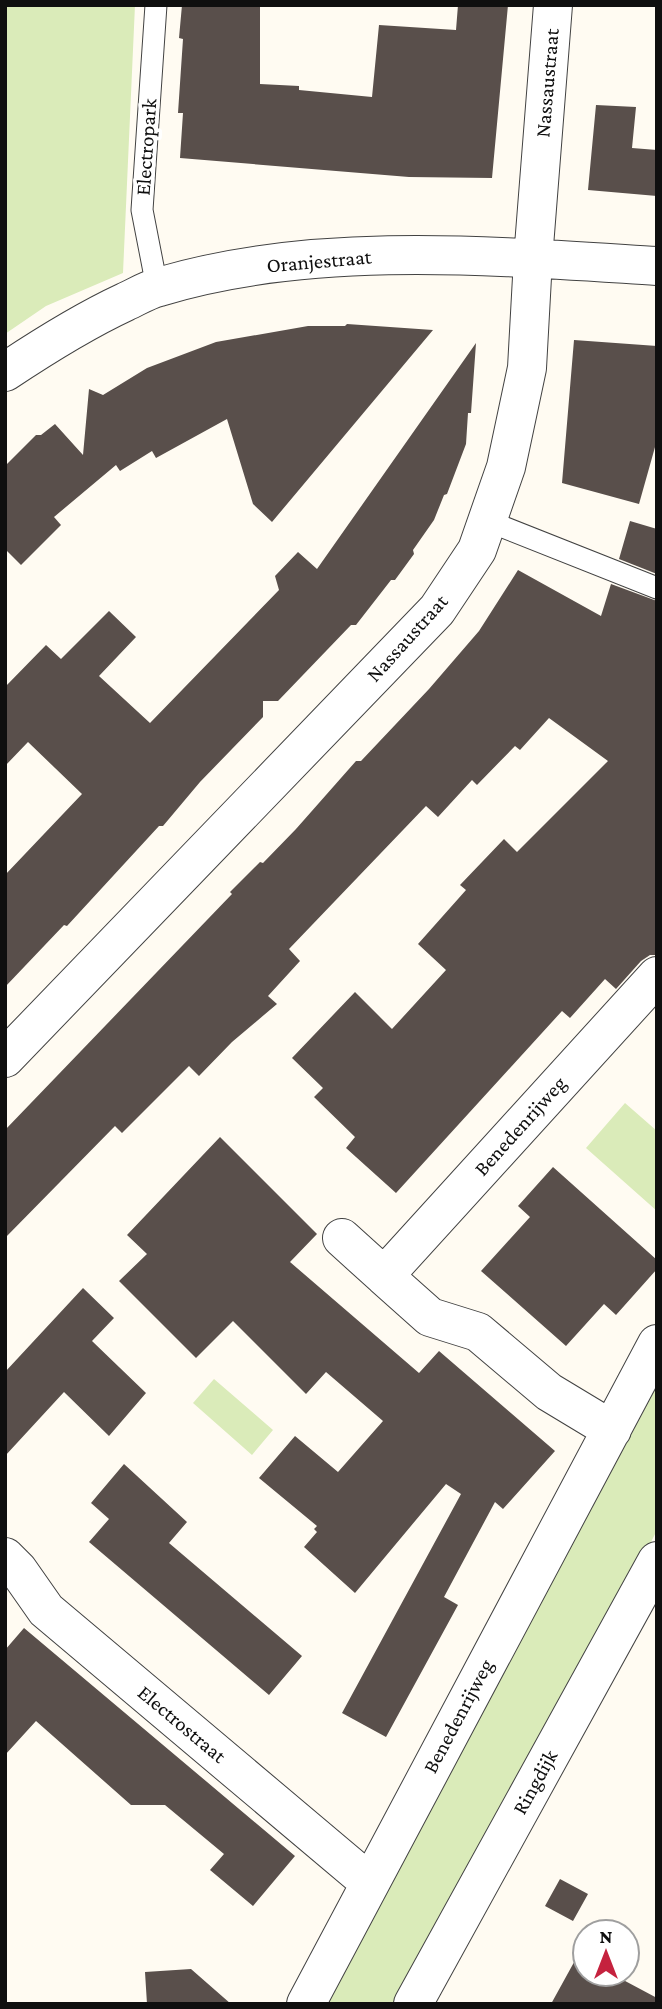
<svg xmlns="http://www.w3.org/2000/svg" width="662" height="2009" viewBox="0 0 662 2009" font-family="'Crimson Pro',serif">
	<rect width="100%" height="100%" fill="#fffbf2"/>
	<path fill="#daebb9" d="M5 5H135L123 273 46 306 5 334Z
		M625 1103 657 1131V1211L586 1148Z
		M214 1379 273 1430 252 1455 193 1403Z
		M657 1386V1530L651 1542 399 2004H321L466 1742Z"/>
	<path fill="#594f4b" d="M182 5H260V84L299 86V90L372 97 379 25 456 30 458 5H508L492 178 409 177 180 158 183 113H178L183 39 179 38Z
		M596 105 636 107 632 148 657 150V196L588 190Z
		M347 324 433 330 272 522 253 504 227 419 156 458 152 451 120 471 116 465 54 517 61 525 21 565 5 549V466L36 435H41L55 424 83 455 89 389 103 395 147 368 216 342 308 326H345Z
		M574 340 657 346V440L639 504 562 483Z
		M476 343 471 413H468L466 444 447 494 444 495 434 520 413 550 414 554 395 580H391L356 625H351L278 701H263V717L200 782 163 826H159L67 926 64 925 5 987V875L82 794 28 742 5 766V687L46 645 61 659 109 611 136 637 99 676 150 723 279 590 275 576 298 552 317 569Z
		M630 521 657 529V574L619 559Z
		M518 570 601 616 611 584 657 601V955H650L641 961 616 989 605 979 570 1018 562 1011 396 1193 346 1148 355 1137 314 1097 323 1088 292 1058 355 992 392 1029 446 970 418 944 466 890 460 885 504 839 517 852 608 761 549 718 520 750 515 746 477 785 472 780 438 817 426 806 289 949 300 961 268 996 277 1004 232 1042 199 1076 189 1066 122 1133 115 1126 5 1238V1130L232 894 230 892 260 862 263 863 296 829 356 761H361L429 689 479 631Z
		M220 1137 317 1234 290 1262 419 1373 439 1351 555 1451 503 1509 495 1502 444 1597 458 1605 386 1737 342 1713 461 1494 446 1484 355 1593 304 1547 317 1532 314 1529 317 1526 259 1478 295 1436 338 1472 383 1421 326 1372 306 1394 233 1321 196 1358 119 1281 147 1254 127 1235Z
		M553 1167 657 1260V1269L616 1315 604 1304 566 1346 481 1271 530 1217 518 1206Z
		M83 1288 114 1318 92 1341 146 1393 109 1436 64 1392 5 1456V1372Z
		M124 1464 187 1522 169 1543 302 1656 269 1695 89 1542 109 1519 91 1503Z
		M24 1628 295 1856 253 1906 210 1870 224 1854 165 1805H131L36 1721 5 1755V1650Z
		M560 1879 588 1894 573 1921 545 1906Z
		M578 1955 585 1959V1974H612L657 1998V2004H551Z
		M191 1969 231 2004H147L145 1972Z"/>
	<g fill="none" stroke-linecap="round" stroke-linejoin="round">
		<defs>
			<path id="lane" d="M156 5 142 210 157 287
				M488 521 657 588"/>
			<path id="street" d="M5 372C44 346 82 322 125 302 136 297 147 290 159 287 313 240 497 256 657 266
				M5 1058 437 610 477 550 506 467 527 368 533 259 553 5
				M342 1238 384 1276
				M612 1430 549 1392 478 1332 430 1317 384 1276 657 976
				M5 1557 18 1570 46 1610 370 1883
				M306 2004 657 1344
				M413 2004 657 1561"/>
		</defs>
		<use href="#lane" stroke="#424242" stroke-width="23"/>
		<use href="#street" stroke="#424242" stroke-width="40"/>
		<use href="#lane" stroke="#fff" stroke-width="21"/>
		<use href="#street" stroke="#fff" stroke-width="38"/>
	</g>
	<g text-anchor="middle" stroke-width="7" stroke-linejoin="round" paint-order="stroke">
		<g font-size="21" fill="#0f0f0f" stroke="#fff">
			<text transform="translate(547 83) rotate(-85)" y="7">Nassaustraat</text>
			<text transform="translate(146 147) rotate(-86)" y="7">Electropark</text>
			<text transform="translate(319 261) rotate(-5)" y="7">Oranjestraat</text>
			<text transform="translate(407 638) rotate(-48)" y="7">Nassaustraat</text>
			<text transform="translate(520 1126) rotate(-48)" y="7">Benedenrijweg</text>
			<text transform="translate(458 1716) rotate(-62)" y="7">Benedenrijweg</text>
			<text transform="translate(182 1724) rotate(40)" y="7">Electrostraat</text>
			<text transform="translate(535 1782) rotate(-61)" y="7">Ringdijk</text>
		</g>
	</g>
	<rect width="662" height="2009" fill="none" stroke="#0f0f0f" stroke-width="14"/>
	<g transform="translate(606 1953)"><circle r="33" fill="#ffffff" stroke="#9f9f9f" stroke-width="2"/>
	<path d="M0-5L12 26L0 18L-12 26Z" fill="#c5223e"/>
	<text y="-10" font-size="19" font-weight="bold" text-anchor="middle" fill="#0f0f0f">N</text>
	</g>
</svg>
